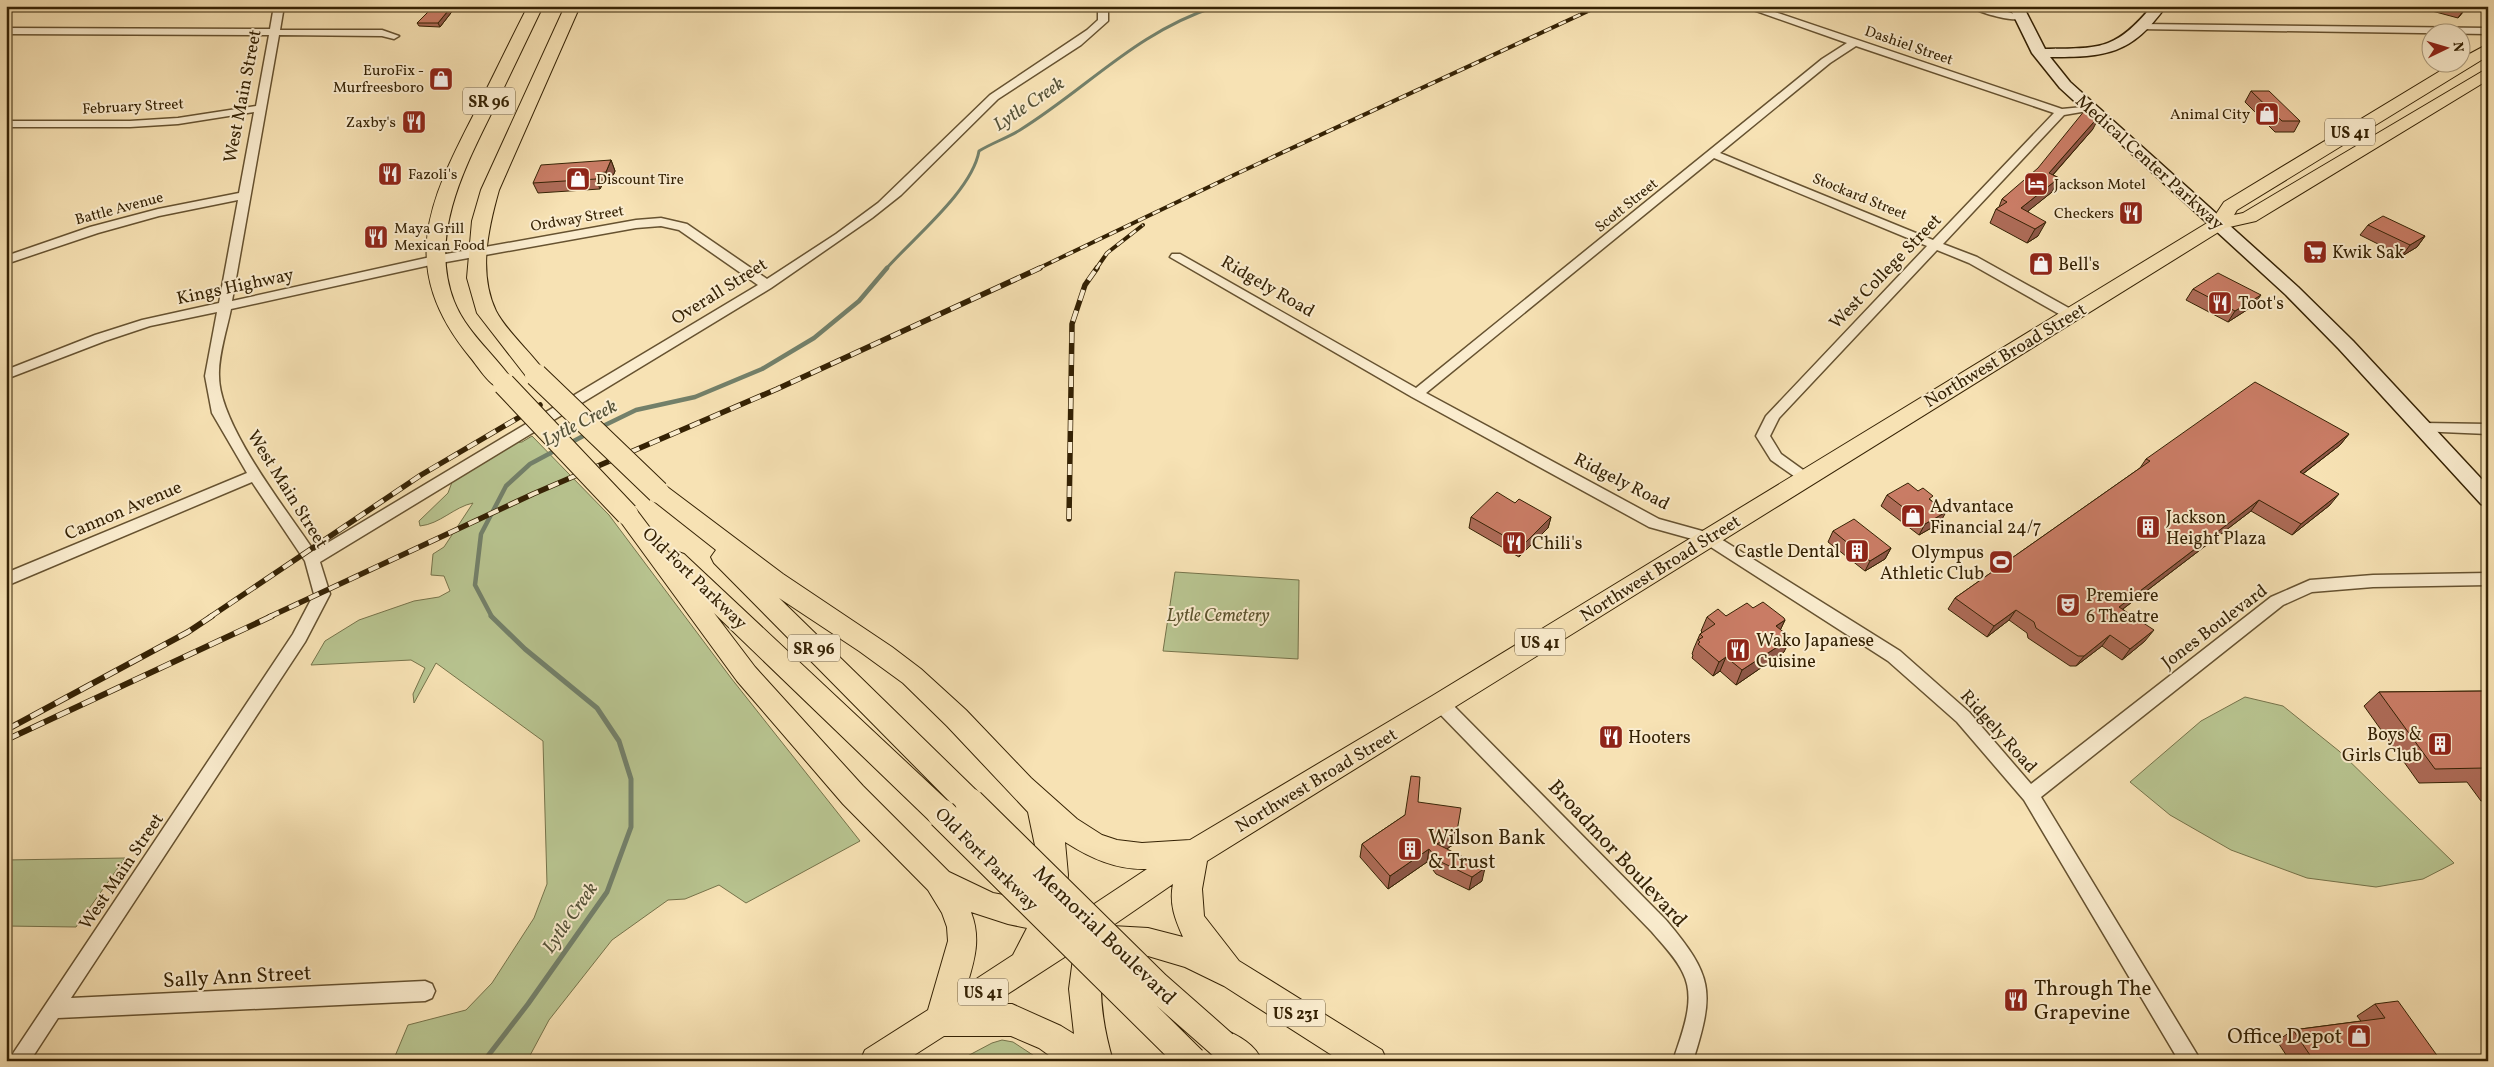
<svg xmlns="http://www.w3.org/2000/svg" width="2494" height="1067" viewBox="0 0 2494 1067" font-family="Vollkorn,serif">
	<rect width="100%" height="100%" fill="#f7e2b4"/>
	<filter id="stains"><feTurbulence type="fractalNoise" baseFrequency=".004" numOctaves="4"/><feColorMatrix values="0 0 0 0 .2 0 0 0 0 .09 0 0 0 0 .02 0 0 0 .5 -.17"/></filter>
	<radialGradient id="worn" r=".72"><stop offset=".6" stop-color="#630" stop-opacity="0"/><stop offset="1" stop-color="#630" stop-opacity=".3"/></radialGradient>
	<path fill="#b8c490" stroke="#76734a" d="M532 436 609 515 731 678 860 841 746 903 719 885 685 899 668 900 612 940 549 1020 527 1061H393L408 1025 466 1010 492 983 534 918 547 884 543 741 436 663 414 703 413 694 425 668 411 660 311 665 325 641 359 620 414 601 439 597 450 591 444 576 431 575 433 554 444 547 473 503C454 507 440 524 420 526L419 521 448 493 458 466 496 444 522 442Z
		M1175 572 1299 580 1298 659 1163 651Z
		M2245 697 2283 706 2339 751 2454 863 2423 879 2376 887 2307 878 2231 850 2170 815 2130 782 2201 721Z
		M125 858 76 927 6 926V860Z
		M1002 1040 1013 1042 1042 1061H958L992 1043Z"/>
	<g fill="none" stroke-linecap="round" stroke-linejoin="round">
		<path stroke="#73806a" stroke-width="3" d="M886 269C913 238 972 191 979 151 992 143 1007 138 1020 130 1089 87 1136 32 1217 6"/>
		<path stroke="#73806a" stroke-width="4.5" d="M601 427 636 410 695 397 762 369 814 338 859 301 887 268
			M570 443 587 434
			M492 617 475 585 481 534 506 486 530 464 558 449"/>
		<path stroke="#73806a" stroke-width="5" d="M484 1061 528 1004 607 892 631 827V779L619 741 597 708 525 649 491 616"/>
		<defs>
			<path id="street" d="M274 6H284L280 30H382L399 36 394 39 382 36 279 35 232 301 435 256 636 220 661 218 687 224 767 279 836 234 878 203 990 95 1087 30 1098 20V6H1108V21L1081 45 998 99 901 195 872 218 771 288 320 562 330 594 305 642 71 998 425 981 432 984 435 991 432 998 425 1001 58 1018 30 1061H8L293 634 314 594 305 561 252 482 6 586V573L247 473 212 413 205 376 217 312 150 326 105 341 6 379V370L95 335 142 320 219 303 238 200 159 216 98 233 6 264V256L90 227 158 209 239 193 254 112 178 124 130 127H6V121H130L178 118 256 106 269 35 6 34V28L270 29ZM661 226 679 230 758 285 314 551C286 509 219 425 219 376 218 356 227 329 231 309L435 264 636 228Z
				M1742 6H1757L2062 109 2093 106V110L2064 115 1943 244 1977 257 2076 312 2077 315 2076 318H2066L1969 263 1937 250 1779 418 1770 436 1781 454 1813 477 1811 481H1801L1771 460 1756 436 1766 416 1927 246 1714 158 1426 393 1659 519 1713 534 1900 651 1969 712 2031 784 2271 597 2310 580 2373 575 2488 573V585L2373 587 2312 592 2283 605 2041 797 2201 1061H2179L2024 800 1957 722 1888 661 1703 542 1649 527 1412 397 1170 257 1172 254H1180L1416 388 1822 59 1847 43ZM1856 46 2054 113 1933 240 1720 153 1830 63Z
				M1970 6H1985L2026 17C2017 24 1979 13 1970 6Z
				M2141 24 2488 28V34L2138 29 2136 27Z
				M2423 423 2488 424V434L2418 431 2416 428Z
				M1441 697 1447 699 1666 920C1713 976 1715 991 1693 1061H1673C1681 1035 1697 1000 1683 973 1676 958 1663 945 1652 932L1435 709 1433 704 1435 699Z"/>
			<path id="secondary" d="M2009 6H2023L2045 49C2100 48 2115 51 2152 6H2166C2131 55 2106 57 2050 57L2070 82 2298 287 2353 341 2488 486V506L2481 504 2339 349 2286 295 2060 88 2032 53Z"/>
			<path id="primary" d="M528 6H543C527 39 511 73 495 106 466 165 428 234 454 301 467 334 496 355 515 384L512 389C493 394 481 370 470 357 397 268 428 203 475 112 493 77 510 41 528 6Z
				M565 6H580L499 190C488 229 478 273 496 311 506 331 534 355 547 375L543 380 536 382 529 380 477 313 467 278 472 221 481 190Z
				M2488 44V56L2237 210 2234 215 2243 213 2488 68V80L2256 221 2225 228 1207 861 1202 889 1204 916 1239 961 1382 1050 1387 1061H1341L1224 986 1185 967 1148 956 1104 955C1097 991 1103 1027 1113 1061H1057L1039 1048 1011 1036H944L905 1061H860L865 1050 928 1010 948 941 947 927 942 913 928 890 843 804 737 681 615 514 619 508 627 506 635 508 669 553 675 551 684 554 952 805 956 814 952 823 942 826 932 823 714 613 755 667 863 786 949 872 993 893 1036 901 1038 860 1028 812 947 726 903 683 859 651 779 598 980 794 984 803 980 812 970 815 960 812 714 563 711 557 716 550 650 498 646 492 650 486 658 484 666 486 783 574 892 647 921 669 966 710 1031 778 1077 819 1102 835 1117 840 1142 843 1190 840 1432 696 2212 220 2224 202 2455 62H2462V58ZM1065 842C1090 858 1116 870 1147 869L1064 924 1067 916 1064 910 1068 875ZM1173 884C1169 904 1175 919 1183 937L1148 928 1112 926ZM971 912 1008 924 1027 928 1013 955 967 985C975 959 981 938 971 912ZM1074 951 1069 989 1074 1034 1061 1026 1012 1004H992Z
				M1223 1029C1239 1036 1255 1044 1262 1061H1218L1212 1056 1207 1045 1212 1034Z"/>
		</defs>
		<use href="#street" stroke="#665230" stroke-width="3"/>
		<use href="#secondary" stroke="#352204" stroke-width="3"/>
		<use href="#primary" stroke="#352204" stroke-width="2"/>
		<use href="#street" fill="#faecce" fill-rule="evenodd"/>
		<use href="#secondary" fill="#faecce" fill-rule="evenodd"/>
		<use href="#primary" fill="#f7e2b4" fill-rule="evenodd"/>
		<defs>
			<path id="rail-far2" d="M1037 269 1236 174 1599 6
				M1096 269 1107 253 1143 225"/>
			<path id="rail-far1" d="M1069 519 1072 324 1085 285 1097 268
				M210 617 421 475 540 405
				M269 617 533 494 777 389 1040 268"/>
			<path id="rail" d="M6 730 188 632 212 616
				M6 740 272 616"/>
		</defs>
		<use href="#rail-far2" stroke="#352204" stroke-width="4"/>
		<use href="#rail-far1" stroke="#352204" stroke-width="5.5"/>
		<use href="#rail" stroke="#352204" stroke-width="6"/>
		<use href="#rail-far2" stroke="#faecce" stroke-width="2.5" stroke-dasharray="8" stroke-linecap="butt"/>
		<use href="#rail-far1" stroke="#faecce" stroke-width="4" stroke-dasharray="11" stroke-linecap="butt"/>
		<use href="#rail" stroke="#faecce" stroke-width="4.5" stroke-dasharray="14" stroke-linecap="butt"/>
		<defs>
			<path id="primary-bridge-far1" d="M536 375 658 492
				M504 384 627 514"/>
			<path id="primary-bridge" d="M970 803 1155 985 1223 1045
				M942 814 1192 1061"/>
		</defs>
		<use href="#primary-bridge-far1" stroke="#352204" stroke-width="24" stroke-linecap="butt"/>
		<use href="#primary-bridge" stroke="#352204" stroke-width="31" stroke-linecap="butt"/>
		<use href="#primary-bridge-far1" stroke="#f7e2b4" stroke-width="22"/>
		<use href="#primary-bridge" stroke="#f7e2b4" stroke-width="29"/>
	</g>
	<path fill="#ad6b57" stroke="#352204" d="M2436 6H2468L2458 18 2432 11Z
		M454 9 440 27 419 26 417 23Z
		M2251 91 2300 121 2294 132H2275L2245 102Z
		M2093 129 2053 175 2059 178 2052 192 2028 211 2038 236 2027 243 1990 223 1996 209 1999 207 2002 199Z
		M611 160 615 171 610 183H603L600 189 538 193 533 183Z
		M2368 225 2425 236 2417 247 2402 256 2360 235Z
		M2193 289 2253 306 2228 322 2186 300Z
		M2349 434 2340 445 2303 474 2330 505 2292 535 2251 511 2123 609 2145 641 2122 660 2102 646 2076 666H2070L2028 638 2027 633 2009 620 1987 637 1948 609 1955 598 2140 468 2146 459Z
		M1887 495 1931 500 1940 523 1919 535 1881 506Z
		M1515 503 1551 517 1548 528 1519 557 1469 528 1471 517Z
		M1833 531 1891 548 1885 559 1865 571 1828 542Z
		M1753 608 1785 620 1780 630 1784 652 1736 685 1720 671 1713 676 1692 658 1693 655 1692 654 1694 648 1700 634 1702 632 1701 631 1707 617 1726 616Z
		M2488 691V801H2481L2467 782 2419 783 2364 706 2379 692Z
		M1418 802 1457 831 1454 844 1447 849 1482 881 1469 890 1436 874 1427 862 1388 889 1360 857 1362 844 1405 815Z
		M2375 1004 2441 1061H2290L2277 1041 2293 1030 2361 1021 2357 1016Z"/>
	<path fill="#8d5747" stroke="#352204" d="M452 6 454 9 440 27 438 23Z
		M2467 6H2468L2458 18 2465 8Z
		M2100 115 2093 129 2042 187 2049 173Z
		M611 160 615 171 610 183 606 172Z
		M598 173 603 183 600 189 596 179Z
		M2059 178 2052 192 2017 220 2021 208Z
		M2046 222 2038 236 2027 243 2035 229Z
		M2425 236 2417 247 2402 256 2410 245Z
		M2261 295 2253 306 2228 322 2235 311Z
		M2349 434 2340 445 2291 483 2300 472Z
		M2339 494 2330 505 2292 535 2301 524Z
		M2259 500 2251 511 2111 618 2119 607Z
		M1946 512 1940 523 1919 535 1925 524Z
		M1551 517 1548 528 1519 557 1522 546Z
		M1891 548 1885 559 1865 571 1870 561Z
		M2016 610 2009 620 1987 637 1994 626Z
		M1785 620 1778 635 1776 626Z
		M2154 630 2145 641 2122 660 2130 649Z
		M2110 635 2102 646 2076 666 2084 656Z
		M1791 638 1784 652 1736 685 1742 670Z
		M1726 657 1720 671 1713 676 1719 662Z
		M1457 831 1454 844 1435 857 1437 844Z
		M1429 849 1427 862 1388 889 1390 876Z
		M1485 868 1482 881 1469 890 1472 877Z"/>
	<path fill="#c97c65" stroke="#352204" d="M434 6H452L438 23H417Z
		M2457 6H2467L2465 8Z
		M2251 91H2269L2300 121H2282Z
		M2085 110 2100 115 2049 173 2059 178 2021 208 2046 222 2035 229 1996 209 2007 202 2002 199 2038 168Z
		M611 160 606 172 598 173 596 179 533 183 541 165Z
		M2383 216 2425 236 2410 245 2368 225Z
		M2218 273 2261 295 2235 311 2193 289Z
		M2255 382 2349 434 2300 472 2339 494 2301 524 2259 500 2119 607 2154 630 2130 649 2110 635 2084 656H2078L2036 628 2034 622 2016 610 1994 626 1955 598 2150 461 2146 459Z
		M1908 483 1918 491 1923 488 1933 496 1929 499 1946 512 1925 524 1887 495Z
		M1497 492 1515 503 1519 499 1551 517 1522 546 1471 517Z
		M1854 519 1891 548 1870 561 1833 531Z
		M1763 602 1784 618 1785 620 1776 626 1791 638 1742 670 1726 657 1719 662 1698 644 1700 642 1698 640 1703 637 1700 634 1715 624 1707 617 1718 609 1726 616 1747 603 1753 608Z
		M2488 691V774L2484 768 2435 769 2379 692Z
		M1411 776 1420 777 1418 802 1461 808 1457 831 1437 844 1485 868 1472 877 1439 861 1429 849 1390 876 1362 844 1405 815Z
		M2398 1001 2441 1061H2314L2293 1030 2385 1018 2375 1004Z"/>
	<defs>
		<symbol id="shop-square" viewBox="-11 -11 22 22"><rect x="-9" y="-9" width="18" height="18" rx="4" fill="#8f2418" stroke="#faecce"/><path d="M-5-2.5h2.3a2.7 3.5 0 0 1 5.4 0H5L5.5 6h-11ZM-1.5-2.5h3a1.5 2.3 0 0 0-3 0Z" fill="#fff"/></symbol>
		<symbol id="restaurant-square" viewBox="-11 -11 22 22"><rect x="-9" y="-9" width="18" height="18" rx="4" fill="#8f2418" stroke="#faecce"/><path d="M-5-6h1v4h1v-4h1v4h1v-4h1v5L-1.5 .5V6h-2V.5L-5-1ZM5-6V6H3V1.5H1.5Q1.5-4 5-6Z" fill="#fff"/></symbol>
		<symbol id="hotel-square" viewBox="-11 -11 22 22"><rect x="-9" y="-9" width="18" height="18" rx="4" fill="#8f2418" stroke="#faecce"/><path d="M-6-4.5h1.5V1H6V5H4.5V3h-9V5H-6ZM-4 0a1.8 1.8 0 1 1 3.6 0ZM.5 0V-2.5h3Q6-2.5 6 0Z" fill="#fff"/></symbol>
		<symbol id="supermarket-square" viewBox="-11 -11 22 22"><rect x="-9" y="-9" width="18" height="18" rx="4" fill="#8f2418" stroke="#faecce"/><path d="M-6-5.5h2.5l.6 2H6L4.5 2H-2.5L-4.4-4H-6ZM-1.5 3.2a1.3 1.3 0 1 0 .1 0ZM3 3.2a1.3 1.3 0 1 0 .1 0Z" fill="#fff"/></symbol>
		<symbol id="building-square" viewBox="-11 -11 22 22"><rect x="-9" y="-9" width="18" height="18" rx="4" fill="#8f2418" stroke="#faecce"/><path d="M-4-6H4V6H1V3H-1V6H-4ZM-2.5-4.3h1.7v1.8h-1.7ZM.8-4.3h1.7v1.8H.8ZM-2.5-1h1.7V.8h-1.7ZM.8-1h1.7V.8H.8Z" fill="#fff"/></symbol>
		<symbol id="stadium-square" viewBox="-11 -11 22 22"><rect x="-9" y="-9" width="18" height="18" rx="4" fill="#8f2418" stroke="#faecce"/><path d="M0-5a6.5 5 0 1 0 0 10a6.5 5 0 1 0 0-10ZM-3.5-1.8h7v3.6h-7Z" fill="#fff"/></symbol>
		<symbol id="theatre-square" viewBox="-11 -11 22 22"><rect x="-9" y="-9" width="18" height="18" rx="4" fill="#8f2418" stroke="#faecce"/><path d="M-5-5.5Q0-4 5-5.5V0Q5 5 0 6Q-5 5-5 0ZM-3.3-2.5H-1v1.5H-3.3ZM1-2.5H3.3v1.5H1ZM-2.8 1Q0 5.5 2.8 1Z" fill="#fff"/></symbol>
	</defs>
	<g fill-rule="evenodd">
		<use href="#shop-square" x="427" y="65" width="28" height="28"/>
		<use href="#shop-square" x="2253" y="100" width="28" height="28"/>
		<use href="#restaurant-square" x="400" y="108" width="28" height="28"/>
		<use href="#restaurant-square" x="376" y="160" width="28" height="28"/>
		<use href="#shop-square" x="564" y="165" width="28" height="28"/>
		<use href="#hotel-square" x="2022" y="170" width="28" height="28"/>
		<use href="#restaurant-square" x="2117" y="199" width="28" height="28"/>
		<use href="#restaurant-square" x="362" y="223" width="28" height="28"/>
		<use href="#supermarket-square" x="2301" y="238" width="28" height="28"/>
		<use href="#shop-square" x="2027" y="250" width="28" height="28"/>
		<use href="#restaurant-square" x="2206" y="289" width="28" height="28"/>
		<use href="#shop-square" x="1899" y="502" width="28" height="28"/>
		<use href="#building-square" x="2134" y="513" width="28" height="28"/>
		<use href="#restaurant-square" x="1500" y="529" width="28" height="28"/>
		<use href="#building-square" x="1843" y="537" width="28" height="28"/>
		<use href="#stadium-square" x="1987" y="548" width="28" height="28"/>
		<use href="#theatre-square" x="2054" y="591" width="28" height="28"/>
		<use href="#restaurant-square" x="1724" y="636" width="28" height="28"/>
		<use href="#restaurant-square" x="1597" y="723" width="28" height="28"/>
		<use href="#building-square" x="2426" y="730" width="28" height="28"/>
		<use href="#building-square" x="1396" y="835" width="28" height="28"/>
		<use href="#restaurant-square" x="2002" y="986" width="28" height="28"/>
		<use href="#shop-square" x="2345" y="1022" width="28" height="28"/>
	</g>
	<g text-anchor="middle" stroke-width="4" stroke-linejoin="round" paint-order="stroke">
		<g font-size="15" fill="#352204" stroke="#faecce">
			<text transform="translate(1909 45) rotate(19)" y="5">Dashiel Street</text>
			<text transform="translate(133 106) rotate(-3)" y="5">February Street</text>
			<text transform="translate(1860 196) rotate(22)" y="5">Stockard Street</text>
			<text transform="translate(1626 205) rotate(-39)" y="5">Scott Street</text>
			<text transform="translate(119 208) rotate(-15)" y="5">Battle Avenue</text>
			<text transform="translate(577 218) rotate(-10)" y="5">Ordway Street</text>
		</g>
		<g font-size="15" fill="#352204" stroke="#faecce" text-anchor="end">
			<text x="424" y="75">EuroFix -<tspan x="424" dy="17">Murfreesboro</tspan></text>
			<text x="2250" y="119">Animal City</text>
			<text x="396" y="127">Zaxby's</text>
			<text x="408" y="179" text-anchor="start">Fazoli's</text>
			<text x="596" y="184" text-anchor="start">Discount Tire</text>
			<text x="2054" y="189" text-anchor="start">Jackson Motel</text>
			<text x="2114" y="218">Checkers</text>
			<text x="394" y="233" text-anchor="start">Maya Grill<tspan x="394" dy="17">Mexican Food</tspan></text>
		</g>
		<g fill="#faecce" stroke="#705f41" stroke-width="1">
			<rect x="463" y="87.5" width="52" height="27" rx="4"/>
			<rect x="2325" y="118.5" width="50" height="27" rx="4"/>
			<rect x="1515" y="628.5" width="50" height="27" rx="4"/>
			<rect x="788" y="634.5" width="52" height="27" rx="4"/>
			<rect x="958" y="978.5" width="50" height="27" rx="4"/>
			<rect x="1267" y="999.5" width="58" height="27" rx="4"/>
		</g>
		<g font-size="16" font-weight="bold" fill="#352204">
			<text x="489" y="107">SR 96</text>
			<text x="2350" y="138">US 41</text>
			<text x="1540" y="648">US 41</text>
			<text x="814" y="654">SR 96</text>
			<text x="983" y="998">US 41</text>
			<text x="1296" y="1019">US 231</text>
		</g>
		<g font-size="18" fill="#352204" stroke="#faecce">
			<text transform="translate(242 96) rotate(-79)" y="6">West Main Street</text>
			<text transform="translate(2150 162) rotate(42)" y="6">Medical Center Parkway</text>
			<text transform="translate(1885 271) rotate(-46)" y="6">West College Street</text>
			<text transform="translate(235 286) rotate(-12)" y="6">Kings Highway</text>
			<text transform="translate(1268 286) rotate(30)" y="6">Ridgely Road</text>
			<text transform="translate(719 291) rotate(-32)" y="6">Overall Street</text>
			<text transform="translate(2005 355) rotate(-31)" y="6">Northwest Broad Street</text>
			<text transform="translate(1622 481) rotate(27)" y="6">Ridgely Road</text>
			<text transform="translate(288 489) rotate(58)" y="6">West Main Street</text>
			<text transform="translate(123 510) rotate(-23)" y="6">Cannon Avenue</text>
			<text transform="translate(1660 568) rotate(-32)" y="6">Northwest Broad Street</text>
			<text transform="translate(695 578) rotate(44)" y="6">Old Fort Parkway</text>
			<text transform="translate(2214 626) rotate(-37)" y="6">Jones Boulevard</text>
			<text transform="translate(1999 731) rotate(48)" y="6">Ridgely Road</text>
			<text transform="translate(1316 780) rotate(-31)" y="6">Northwest Broad Street</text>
			<text transform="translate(987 859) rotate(45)" y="6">Old Fort Parkway</text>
			<text transform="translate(121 871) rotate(-56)" y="6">West Main Street</text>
		</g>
		<g font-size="18" fill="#352204" stroke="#faecce" text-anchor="start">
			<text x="2332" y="258">Kwik Sak</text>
			<text x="2058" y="270">Bell's</text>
			<text x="2238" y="309">Toot's</text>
			<text x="1930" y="512">Advantace<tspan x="1930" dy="21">Financial 24/7</tspan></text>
			<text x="2166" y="523">Jackson<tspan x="2166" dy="21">Height Plaza</tspan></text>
			<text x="1532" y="549">Chili's</text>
			<text x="1840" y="557" text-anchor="end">Castle Dental</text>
			<text x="1984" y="558" text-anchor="end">Olympus<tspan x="1984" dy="21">Athletic Club</tspan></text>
			<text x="2086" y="601">Premiere<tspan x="2086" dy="21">6 Theatre</tspan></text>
			<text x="1756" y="646">Wako Japanese<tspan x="1756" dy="21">Cuisine</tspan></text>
			<text x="2422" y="740" text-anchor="end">Boys &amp;<tspan x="2422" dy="21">Girls Club</tspan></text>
			<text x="1628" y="743">Hooters</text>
		</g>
		<g font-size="18" font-style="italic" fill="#5c532e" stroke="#faecce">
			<text x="1218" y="621">Lytle Cemetery</text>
		</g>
		<g font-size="19" font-style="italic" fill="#545137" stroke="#faecce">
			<text transform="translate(1028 103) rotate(-34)" y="7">Lytle Creek</text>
			<text transform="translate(579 422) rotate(-27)" y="7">Lytle Creek</text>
			<text transform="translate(569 917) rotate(-55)" y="7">Lytle Creek</text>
		</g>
		<g font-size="21" fill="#352204" stroke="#faecce" text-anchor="start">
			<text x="1428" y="844">Wilson Bank<tspan x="1428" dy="24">&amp; Trust</tspan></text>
			<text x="2034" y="995">Through The<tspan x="2034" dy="24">Grapevine</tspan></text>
			<text x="2342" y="1043" text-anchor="end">Office Depot</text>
		</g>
		<g font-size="21" fill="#352204" stroke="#faecce">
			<text transform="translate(1618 853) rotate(47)" y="7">Broadmor Boulevard</text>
			<text transform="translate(1105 935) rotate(44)" y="7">Memorial Boulevard</text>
			<text transform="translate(237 976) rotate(-3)" y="7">Sally Ann Street</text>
		</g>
	</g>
	<rect width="2494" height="1067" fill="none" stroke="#f7e2b4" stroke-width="25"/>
	<rect x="8" y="8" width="2479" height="1052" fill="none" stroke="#352204" stroke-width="2.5"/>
	<rect x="12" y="12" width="2469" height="1042" fill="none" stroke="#352204"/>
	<g transform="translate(2446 48) rotate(85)"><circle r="24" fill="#faecce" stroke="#ab9b7d"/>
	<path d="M0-4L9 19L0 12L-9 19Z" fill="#8f2418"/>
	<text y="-8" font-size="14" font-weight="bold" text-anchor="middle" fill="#352204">N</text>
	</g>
	<rect width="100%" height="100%" filter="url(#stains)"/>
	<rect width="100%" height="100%" fill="url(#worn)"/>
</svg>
